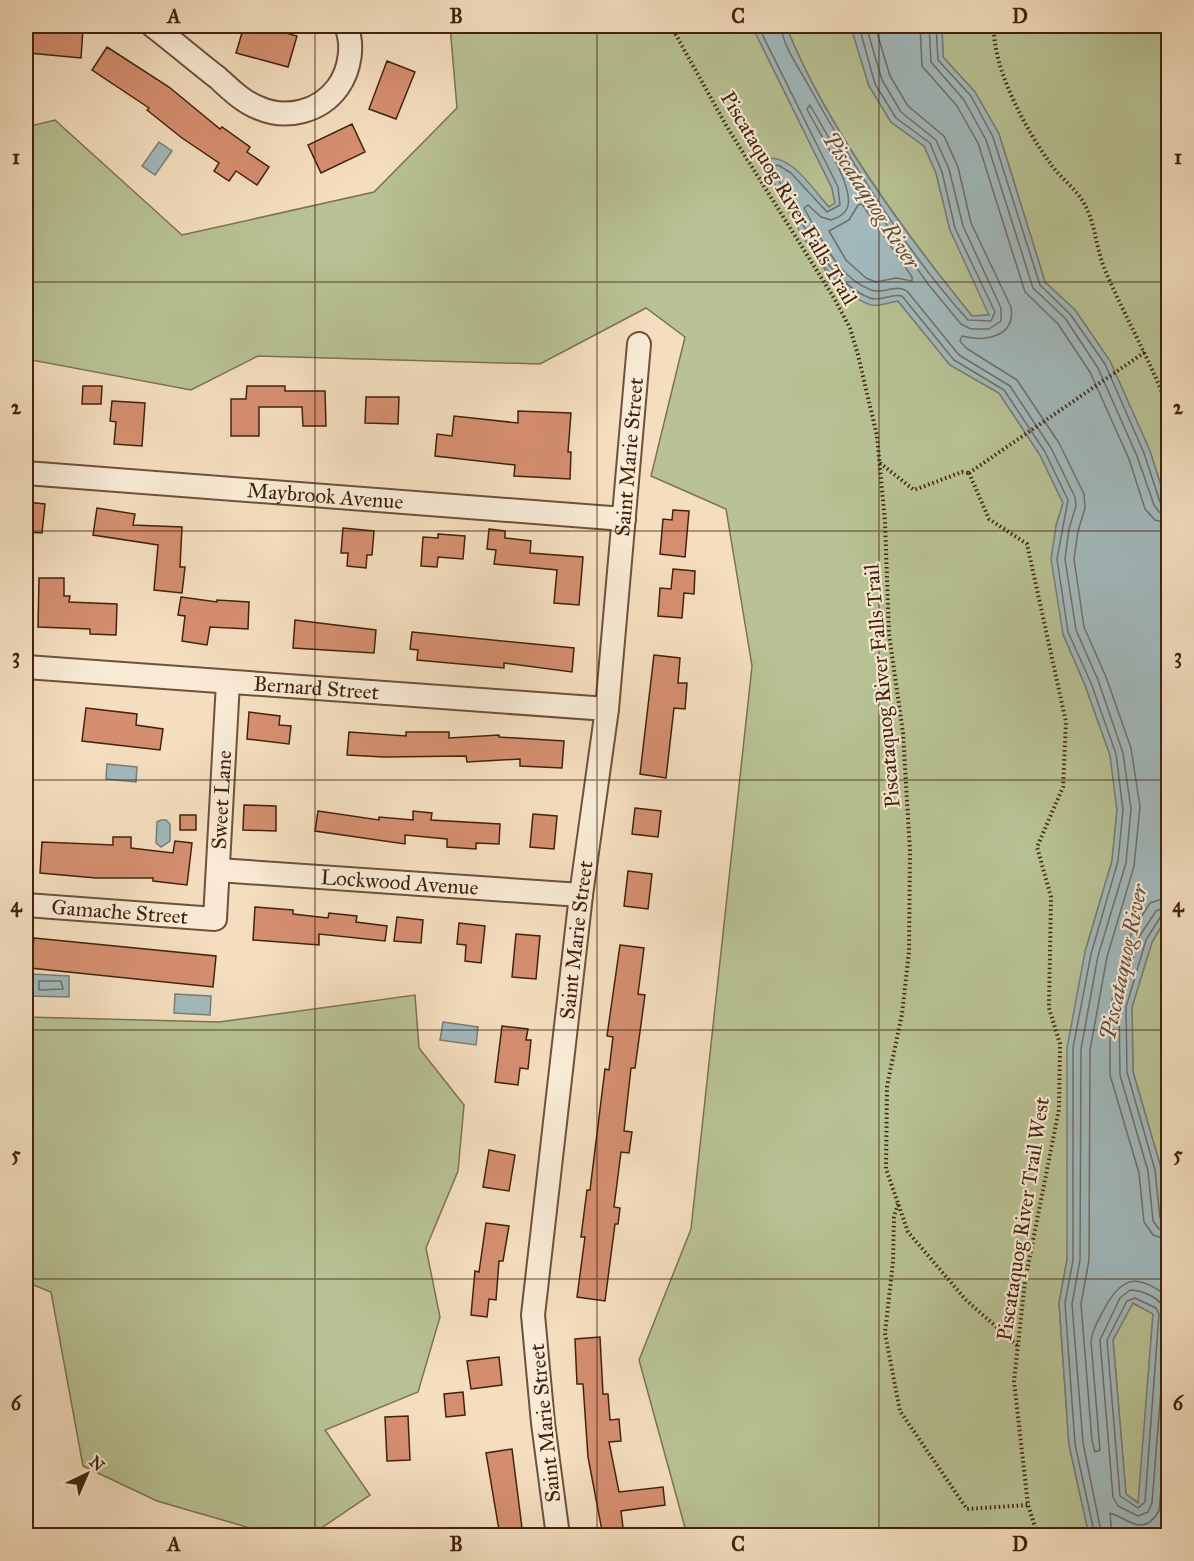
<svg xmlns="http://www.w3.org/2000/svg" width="1194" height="1561" viewBox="0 0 1194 1561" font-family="'IM FELL Great Primer',serif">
	<rect width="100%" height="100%" fill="#f4debf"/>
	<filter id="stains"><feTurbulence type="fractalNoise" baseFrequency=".00333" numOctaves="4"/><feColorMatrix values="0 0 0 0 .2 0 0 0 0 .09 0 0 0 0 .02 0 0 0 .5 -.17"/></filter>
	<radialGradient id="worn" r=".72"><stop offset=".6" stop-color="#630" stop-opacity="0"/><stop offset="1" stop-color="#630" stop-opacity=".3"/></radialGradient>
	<path fill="#b8c294" stroke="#7e7250" stroke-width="1.5" d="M450 26H752L832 188 835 203 829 207 795 169 764 159 772 181 828 275 898 301 950 365 999 393 1040 455 1063 503 1056 526 1063 634 1085 685 1110 755 1117 810 1112 861 1085 952 1067 1260 1059 1303 1069 1445 1089 1535H687L639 1360 691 1229 752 666 726 509 651 476 685 337 646 308 540 364 258 356 191 390 26 359V127L55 120 182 235 374 192 457 108Z
		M786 26H853V34L869 86 891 122 924 146 936 173 950 230 990 315 972 316C905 233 825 124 786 26Z
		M942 26H1168V508L1150 451 1110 361 1075 310 1045 282 999 134 975 92 943 57Z
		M1168 915V1228L1161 1168 1133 1072 1132 1007 1152 942Z
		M415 995 419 1048 464 1105 458 1171 426 1248 440 1317 418 1392 325 1430 370 1495 314 1533 257 1530 157 1501 83 1466 51 1292 26 1282V1017L219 1022Z
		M1132 1303 1153 1313 1139 1503 1126 1495 1113 1340Z"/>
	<path fill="#a1b9bd" stroke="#7b7d77" stroke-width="1.5" fill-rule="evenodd" d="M752 26H786C825 124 905 234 972 316L989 315 950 230 936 173 924 146 891 122 869 86 853 34V26H942L943 57 975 92 999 134 1045 282 1075 310 1110 361 1150 451 1168 508V915L1152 942 1132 1007 1133 1072 1161 1168 1168 1228V1535H1089L1069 1445 1059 1303 1067 1260V1048L1085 952 1112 861 1117 810 1110 755 1085 685 1063 634 1051 559 1056 526 1063 503 1040 455 999 393 950 365 898 301C890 302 879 307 871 305 828 292 779 200 764 159 791 152 813 190 829 207L835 203 832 188ZM1133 1303 1153 1314 1138 1503 1126 1494 1113 1340Z
		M159 142 172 151 155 175 142 166Z
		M107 764 137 767 136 782 106 779Z
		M161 820H166L170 824V841L161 847 156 843 157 822Z
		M31 974 69 976V997L31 996Z
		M175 994 211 996 210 1015 174 1013Z
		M443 1022 478 1027 476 1045 440 1040Z"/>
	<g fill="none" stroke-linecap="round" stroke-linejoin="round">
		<path stroke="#726e65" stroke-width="1.5" d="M758 26 838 187 840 205 827 212 791 173 778 165 774 167 778 179C801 218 826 281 870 298 881 302 891 293 902 296L954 360 1004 390 1045 452 1068 500 1057 559 1068 632 1091 683 1116 754 1123 810 1118 861 1091 954 1073 1048V1260L1065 1303 1075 1444 1095 1536
			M781 26C783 47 800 69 810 88 854 167 907 253 968 320L991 321 995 312 955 228 942 172 930 143 896 118 875 84 859 26
			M866 26 882 80 901 112 936 140 949 169 963 226 1001 308V321L989 329H971L961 324 928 284 842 161 810 105 807 109C817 130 853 183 848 205 847 213 838 218 831 220L821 217 808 205 804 208C821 238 838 278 871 290 884 295 895 283 907 291L959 355 1010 386 1051 448 1075 497 1076 506 1069 529 1065 559 1076 630 1098 680 1123 753 1131 809 1126 863 1098 956 1081 1049 1080 1260 1072 1304 1083 1443 1102 1536
			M875 26 890 76 908 106 944 136 958 167 971 223 1011 307C1016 337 985 342 962 336L960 341 966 348 1017 380 1059 443 1084 494 1085 508 1078 531 1074 559 1084 627 1106 677 1131 748 1140 807 1134 866 1107 957 1090 1050 1089 1260 1081 1304 1092 1441 1095 1452 1100 1450 1091 1341C1092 1330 1098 1321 1103 1311 1121 1277 1136 1272 1168 1297
			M920 26 922 66 957 106 978 143 1025 292 1058 324 1090 372 1129 459 1145 509 1155 520 1168 523
			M929 26 931 62 964 100 986 140 1033 288 1065 318 1098 368 1137 456 1154 505 1159 512 1168 514
			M936 26 938 60 971 96 993 137 1040 285 1070 314 1105 364 1144 453 1160 502 1168 506
			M862 204 912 277V281L896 278 876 282 866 278 846 260 829 231 849 220 858 205Z
			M1168 897 1150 903 1132 931 1110 1007V1075L1139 1173 1144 1222 1153 1235 1168 1240
			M1168 906 1156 911 1139 937 1119 1007 1120 1075 1148 1171 1153 1221 1159 1229 1168 1231
			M1168 913 1161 916 1146 940 1126 1007 1127 1072 1155 1170 1160 1218 1168 1223
			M39 981H61L63 989 39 990Z
			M1130 1290C1144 1290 1164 1300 1167 1314L1152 1503 1148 1512 1138 1516 1118 1506 1113 1497 1100 1340 1120 1298Z
			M1135 1298 1156 1308 1159 1314 1145 1502 1138 1508 1120 1496 1107 1340 1127 1301Z
			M1112 1536 1110 1513C1129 1519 1143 1538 1159 1511L1168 1415"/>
	</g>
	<path fill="#d58f70" stroke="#43220d" stroke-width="1.5" d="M32 26 83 29 81 58 29 53Z
		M244 26H259L297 36 288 67 236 53Z
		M107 47 169 87 220 129 222 127 250 147 247 152 269 167 257 185 236 171 229 181 214 171 219 163 182 138 147 110 149 108 92 70Z
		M387 61 415 72 396 119 369 109Z
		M352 124 365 152 321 173 308 145Z
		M83 386H102L101 404H82Z
		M247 386H285V391H325L326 426H303L302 407H259V436H231V399H246Z
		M366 397H399L398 424 365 423Z
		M112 401 145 403 142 446 114 444 116 422 110 421Z
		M518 411 571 413 568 452H571L570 479 514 476 515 465 435 456 437 434 452 436 454 416 518 423Z
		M26 502 45 504 42 533 26 532Z
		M97 508 135 514 133 525 182 527 180 567H185L182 593 154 590 158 545 93 535Z
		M673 510 689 511 685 557 660 554 663 519 672 520Z
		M343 528 374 531 372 555H367L366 568 347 566 348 553H341Z
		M489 529 505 531V538L531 541 530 553 583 557 579 605 554 603 557 570 494 564 496 550 487 549Z
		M438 534 465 536 463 559 438 557 437 567 421 566 423 537 438 538Z
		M673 569 695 571 694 594 684 593 682 618 658 616 660 588 671 589Z
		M39 578H64V596H70L69 602 117 604 116 635 90 634V629L38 627Z
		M181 597 217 602V600L249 602 248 629 210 627 207 645 182 641 185 616 178 615Z
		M295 620 376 630 374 653 293 648Z
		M412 632 574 648 572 672 504 663V668L417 660 418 650 410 649Z
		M654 655 680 658 678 683H687L685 709 674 708 666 778 640 774Z
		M86 708 137 714 136 725 163 729 160 750 82 741Z
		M249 712 280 716 279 725 291 726 289 744 247 739Z
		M349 732 406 736V732H449V738L499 735V737L564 741 562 768 520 766V759L467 762 466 756 384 757 347 755Z
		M244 805 276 806V831L243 830Z
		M635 808 661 811 658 837 632 834Z
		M318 811 379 820V817L413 820V811L432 813 431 820 500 824 499 844 476 843V849L447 847V839L405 835V844L315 831Z
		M533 814 557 816 554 849 530 847Z
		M180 815H196V830H180Z
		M113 837H131V848L173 853 175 841 192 843 187 885 153 881V878H96L40 873 42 842 113 845Z
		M628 871 652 874 648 909 624 906Z
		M255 907 293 910V914L328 918 329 913 357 916 356 922 387 926 385 941 319 934V945L253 940Z
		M397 917 423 920 421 943 394 941Z
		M459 923 485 926 481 963 465 961 466 945 457 944Z
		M516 934 540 936 536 979 512 977Z
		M34 938 216 956 213 987 30 968Z
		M620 945 644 948 638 994 645 995 635 1068H631L624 1131 632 1132 629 1153 621 1152 614 1207 620 1208 618 1224H615L605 1301 577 1297 585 1237H581L587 1190H590L605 1069 609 1070 613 1037 607 1036Z
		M502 1026 528 1029 526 1040H531L528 1069 520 1068 518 1085 495 1082Z
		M489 1150 515 1155 509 1191 483 1187Z
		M486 1223 509 1226 503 1261H499L496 1300 489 1299 487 1317 471 1315 475 1271 479 1272Z
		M600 1337 603 1394H608L610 1420 619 1419 621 1441 609 1442 619 1492 663 1487 665 1505 621 1511 624 1536H603L588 1457 583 1384H577L575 1339Z
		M499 1357 502 1385 471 1389 467 1361Z
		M463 1392 465 1415 446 1417 444 1394Z
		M408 1416 410 1460 387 1461 385 1417Z
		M512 1449 523 1536H500L486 1453Z"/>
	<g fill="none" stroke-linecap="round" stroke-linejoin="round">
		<defs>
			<g id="minor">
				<path d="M153 26C175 43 196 61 218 78 230 89 243 102 259 108 286 120 320 112 338 87 350 70 354 45 346 26"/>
				<path id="s1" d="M26 473 624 519"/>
				<path id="s2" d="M26 667 607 709"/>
				<path id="s3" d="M218 870 581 895"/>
				<path id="s4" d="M26 905 215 919 228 682"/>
				<path id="s5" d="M558 1536 543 1423 533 1315 581 895 607 709 639 344"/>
			</g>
		</defs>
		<use href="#minor" stroke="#6f513a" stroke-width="26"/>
		<path stroke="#43220d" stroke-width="4" stroke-dasharray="1.5 3" stroke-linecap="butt" d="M671 26 727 127 834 298 850 328 858 355 877 436 885 522 889 634 903 733 910 851 909 952 902 1014 887 1086 886 1169 908 1232 966 1300 1018 1346
			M994 26C992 67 1026 130 1050 163 1060 178 1077 189 1085 205 1096 226 1096 249 1105 270 1125 317 1150 360 1168 407
			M880 463 914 490 962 472 969 473
			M969 473 989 519 1027 544 1066 722 1063 787 1037 847 1051 897 1049 1008 1060 1044 1059 1109 1025 1281 1014 1381 1028 1505 1038 1536
			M969 473 1145 352
			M898 1204 894 1217 893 1262 885 1333 900 1411 967 1509 1028 1505"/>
		<use href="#minor" stroke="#f8ead5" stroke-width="22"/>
	</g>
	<path fill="none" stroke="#43220d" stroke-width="1.5" stroke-opacity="0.55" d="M315 26V1536M597 26V1536M879 26V1536M26 282H1168M26 531H1168M26 780H1168M26 1030H1168M26 1279H1168"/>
	<g text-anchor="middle" stroke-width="4.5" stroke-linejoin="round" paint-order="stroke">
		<g font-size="21" fill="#43220d" stroke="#f8ead5">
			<text transform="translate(789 198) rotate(59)" y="7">Piscataquog River Falls Trail</text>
			<text dy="7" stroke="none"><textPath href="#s5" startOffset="1086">Saint Marie Street</textPath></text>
			<text dy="7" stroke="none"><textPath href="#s1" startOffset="300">Maybrook Avenue</textPath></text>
			<text transform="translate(882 686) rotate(-95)" y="7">Piscataquog River Falls Trail</text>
			<text dy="7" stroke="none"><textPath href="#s2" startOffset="291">Bernard Street</textPath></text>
			<text dy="7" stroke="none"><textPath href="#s4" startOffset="309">Sweet Lane</textPath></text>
			<text dy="7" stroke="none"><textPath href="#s3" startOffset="182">Lockwood Avenue</textPath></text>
			<text dy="7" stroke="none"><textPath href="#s4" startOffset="94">Gamache Street</textPath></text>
			<text dy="7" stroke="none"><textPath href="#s5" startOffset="600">Saint Marie Street</textPath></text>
			<text transform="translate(1023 1219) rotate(-81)" y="7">Piscataquog River Trail West</text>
			<text transform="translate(545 1423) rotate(-96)" y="7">Saint Marie Street</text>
		</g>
		<g font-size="22" font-style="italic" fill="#5f4f42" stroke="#f8ead5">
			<text transform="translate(872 200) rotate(57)" y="8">Piscataquog River</text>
			<text transform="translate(1123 962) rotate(-78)" y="8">Piscataquog River</text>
		</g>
	</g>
	<rect width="1194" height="1561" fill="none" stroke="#f4debf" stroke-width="66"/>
	<g transform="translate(87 1474) rotate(44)" stroke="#f8ead5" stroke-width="4.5" paint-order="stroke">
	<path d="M0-4.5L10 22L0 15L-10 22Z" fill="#43220d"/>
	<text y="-9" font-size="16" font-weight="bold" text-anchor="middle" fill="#43220d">N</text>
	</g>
	<rect x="33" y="33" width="1128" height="1495" fill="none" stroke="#43220d" stroke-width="2"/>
	<g font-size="20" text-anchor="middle" font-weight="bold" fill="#43220d">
		<text x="174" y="23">A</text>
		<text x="456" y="23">B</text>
		<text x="738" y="23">C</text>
		<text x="1020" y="23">D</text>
		<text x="16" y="164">1</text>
		<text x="1178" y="164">1</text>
		<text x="16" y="414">2</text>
		<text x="1178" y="414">2</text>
		<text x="16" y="663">3</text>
		<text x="1178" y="663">3</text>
		<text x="16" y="912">4</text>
		<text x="1178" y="912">4</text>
		<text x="16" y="1161">5</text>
		<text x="1178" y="1161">5</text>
		<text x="16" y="1410">6</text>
		<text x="1178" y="1410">6</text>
		<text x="174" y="1551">A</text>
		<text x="456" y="1551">B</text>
		<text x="738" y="1551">C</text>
		<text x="1020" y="1551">D</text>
	</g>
	<rect width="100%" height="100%" filter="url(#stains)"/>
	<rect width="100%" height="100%" fill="url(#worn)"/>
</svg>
